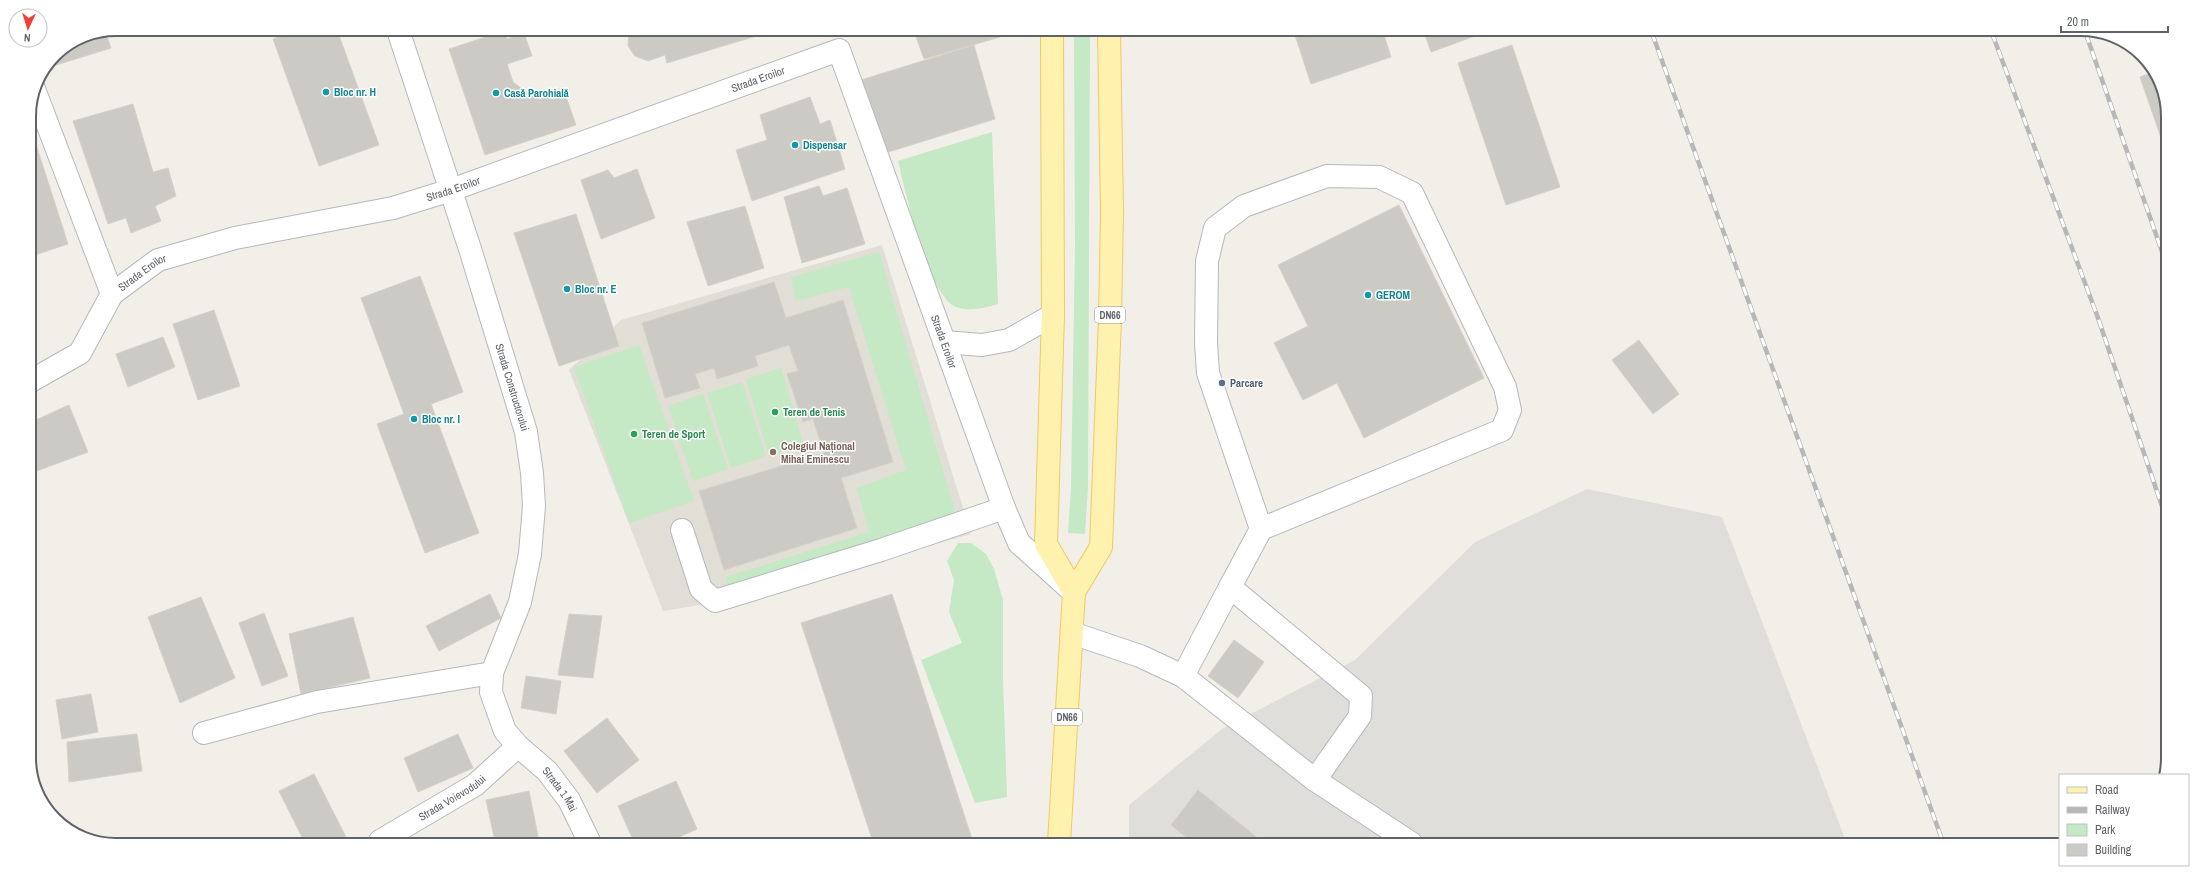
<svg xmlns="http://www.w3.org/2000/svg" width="2197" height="874" viewBox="0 0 2197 874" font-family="'Archivo Narrow',sans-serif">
	<rect width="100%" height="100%" fill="#f1efe8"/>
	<path fill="#e0deda" d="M1587 489 1722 517 1847 844 1129 843V805L1222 729 1355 660 1475 542Z"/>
	<path fill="#e1ded6" d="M882 245 971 534 762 595 663 611 569 370 621 320Z"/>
	<path fill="#c5e8c5" d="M1074 31H1090L1088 487 1085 534 1068 533 1071 488 1075 246Z
		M992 132 998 304C984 308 971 312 956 307 928 296 905 190 898 161Z
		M879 252 957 518 729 590 726 577 869 532 857 488 906 470 849 287 796 301 791 277Z
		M639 345 694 501 629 523 574 367Z
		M781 368 804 446 769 456 746 379Z
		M742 382 766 456 731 468 707 393Z
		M703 394 728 469 693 481 668 406Z
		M958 543H971L986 554 994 569 1003 600V678L1007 797 975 803 921 660 962 643 949 612 954 580 947 561Z"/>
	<path fill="#cccac5" stroke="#d6d1c6" d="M299 29 337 30 379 145 319 166 273 39Z
		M629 30 765 31 766 33 667 63 665 55 648 61 635 56 628 46Z
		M105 31 111 48 53 66 51 59 55 54 83 36Z
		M504 31 507 39 524 33 532 56 507 64 513 82 534 98 563 88 576 125 485 155 449 49Z
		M914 31H998L1000 37 924 59Z
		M1294 32H1383L1391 57 1311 84Z
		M1424 32H1486L1431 52Z
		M974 45 995 119 885 153 861 80Z
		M1512 45 1560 187 1506 205 1458 63Z
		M2153 72 2168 110 2167 155 2140 77Z
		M810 97 820 124 830 120 845 169 752 201 736 150 767 140 760 115Z
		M133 104 153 172 168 168 176 196 155 206 161 221 131 233 126 218 108 224 73 121Z
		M32 132 68 244 29 257V133Z
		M637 169 655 218 601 239 581 180 608 170 614 178Z
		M819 186 823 196 847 188 865 244 802 263 784 197Z
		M1399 205 1484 378 1364 438 1337 383 1303 400 1274 343 1308 326 1278 265Z
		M745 206 764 268 708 286 687 222Z
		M576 214 619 346 559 366 514 233Z
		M420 276 463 392 431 404 479 533 425 553 377 424 404 414 361 298Z
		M774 282 786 318 843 300 893 462 841 478 857 528 724 570 699 491 824 453 813 419 803 422 787 374 798 371 789 345 755 356 758 366 717 379 714 368 695 374 700 388 665 398 642 323Z
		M214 310 240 386 198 400 173 324Z
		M163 337 175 367 128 387 116 354Z
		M1639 340 1679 394 1653 414 1612 360Z
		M69 405 88 452 34 472 29 460V423Z
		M490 594 501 618 439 651 426 626Z
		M892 594 973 842H873L801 623Z
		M201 597 235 678 180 703 148 617Z
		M264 613 288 676 262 686 239 623Z
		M569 614 602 616 593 678 558 675Z
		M353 617 370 678 301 694 289 634Z
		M1234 640 1264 662 1238 698 1208 676Z
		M526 676 561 681 556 714 521 708Z
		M91 694 98 732 62 739 56 700Z
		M607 718 639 760 597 793 564 751Z
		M137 734 142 771 69 782 67 742Z
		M458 734 473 768 418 792 404 758Z
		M314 774 348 841H304L279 791Z
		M676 781 697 829 668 842H634L618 806Z
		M1198 790 1264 843H1193L1171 825Z
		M529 791 539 841H495L486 800Z"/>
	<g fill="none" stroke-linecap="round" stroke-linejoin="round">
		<defs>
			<g id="minor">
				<path id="s1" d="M398 30 471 252 526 432 532 473 534 506 530 554 520 602 492 673 491 692 505 731 518 746 547 771 569 800 589 841"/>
				<path d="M34 89 112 294"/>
				<path d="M944 342 982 345 1009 340 1053 315"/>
				<path id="s2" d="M29 382 80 353 112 294 158 260 235 238 393 208 451 190 839 50 1004 508 1019 543 1069 588"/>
				<path d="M1261 529 1208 373 1206 343 1207 261 1215 228 1244 206 1327 176 1379 177 1412 193 1505 387 1510 410 1502 430 1261 529 1230 587 1361 696 1360 716 1315 780"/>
				<path d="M682 530 701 589 715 601 881 550 1004 508"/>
				<path d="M1072 633 1140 656 1183 676 1230 587"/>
				<path d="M1183 676 1315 780 1411 843"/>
				<path d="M204 733 317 702 492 673"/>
				<path id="s3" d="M380 841 475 785 518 746"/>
			</g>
			<path id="major" d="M1052 31 1053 315 1046 544 1074 592
				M1059 843 1074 592 1101 547 1110 318 1112 213 1109 31"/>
		</defs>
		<use href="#minor" stroke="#b5b8bc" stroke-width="24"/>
		<use href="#major" stroke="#f2c960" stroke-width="24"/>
		<use href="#minor" stroke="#fff" stroke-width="22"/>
		<use href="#major" stroke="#fff2af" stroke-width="22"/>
		<defs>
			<path id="rail" d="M1652 33 1944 845
				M1992 33 2098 318 2165 515
				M2086 34 2167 266"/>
		</defs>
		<use href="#rail" stroke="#b6b7b8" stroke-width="4.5"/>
		<use href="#rail" stroke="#fff" stroke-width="3" stroke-dasharray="9" stroke-linecap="butt"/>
	</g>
	<g fill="#0f9aa8" stroke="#fff" stroke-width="1.5">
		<circle cx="326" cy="92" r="4"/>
		<circle cx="496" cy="93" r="4"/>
		<circle cx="795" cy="145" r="4"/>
		<circle cx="567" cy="289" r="4"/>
		<circle cx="1368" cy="295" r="4"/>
		<circle cx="414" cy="419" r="4"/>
	</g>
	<circle fill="#5c6f8a" stroke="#fff" stroke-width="1.5" cx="1222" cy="383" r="4"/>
	<g fill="#2e9e5b" stroke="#fff" stroke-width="1.5">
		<circle cx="775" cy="412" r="4"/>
		<circle cx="634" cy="434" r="4"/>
	</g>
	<circle fill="#8d6e63" stroke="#fff" stroke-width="1.5" cx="773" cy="452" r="4"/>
	<g text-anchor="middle" stroke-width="3" stroke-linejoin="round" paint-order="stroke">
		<g fill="#fff" stroke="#8f9295" stroke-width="1">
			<rect x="1095" y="307" width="30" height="16" rx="3"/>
			<rect x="1052" y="709" width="30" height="16" rx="3"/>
		</g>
		<g font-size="10" font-weight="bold" fill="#5f6368">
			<text x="1110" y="319">DN66</text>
			<text x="1067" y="721">DN66</text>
		</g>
		<g font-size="11" fill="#5f6368" stroke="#fff">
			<text dy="4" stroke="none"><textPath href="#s2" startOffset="811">Strada Eroilor</textPath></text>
			<text dy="4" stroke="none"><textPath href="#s2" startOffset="487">Strada Eroilor</textPath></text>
			<text dy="4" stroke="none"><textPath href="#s2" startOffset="163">Strada Eroilor</textPath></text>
			<text dy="4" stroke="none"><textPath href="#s2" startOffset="1207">Strada Eroilor</textPath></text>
			<text dy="4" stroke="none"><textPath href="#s1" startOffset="375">Strada Constructorului</textPath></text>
			<text dy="4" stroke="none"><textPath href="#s1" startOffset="811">Strada 1 Mai</textPath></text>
			<text dy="4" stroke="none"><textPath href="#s3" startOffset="84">Strada Voievodului</textPath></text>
		</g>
		<g font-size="11" font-weight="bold" fill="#0d838f" stroke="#fff" text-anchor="start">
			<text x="334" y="96">Bloc nr. H</text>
			<text x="504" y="97">Casă Parohială</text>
			<text x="803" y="149">Dispensar</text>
			<text x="575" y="293">Bloc nr. E</text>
			<text x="1376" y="299">GEROM</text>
			<text x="422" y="423">Bloc nr. I</text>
		</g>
		<g font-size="11" font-weight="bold" fill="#4e5e75" stroke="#fff" text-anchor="start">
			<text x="1230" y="387">Parcare</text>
		</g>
		<g font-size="11" font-weight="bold" fill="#27864d" stroke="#fff" text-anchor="start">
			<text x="783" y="416">Teren de Tenis</text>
			<text x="642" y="438">Teren de Sport</text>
		</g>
		<g font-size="11" font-weight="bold" fill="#785e54" stroke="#fff" text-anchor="start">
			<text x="781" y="450">Colegiul Național<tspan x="781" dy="13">Mihai Eminescu</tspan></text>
		</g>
	</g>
	<path d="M0 0H2197V874H0ZM116 36H2081A80 80 0 0 1 2161 116V758A80 80 0 0 1 2081 838H116A80 80 0 0 1 36 758V116A80 80 0 0 1 116 36Z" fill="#fff" fill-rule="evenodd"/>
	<path fill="none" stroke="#5f6368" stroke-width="2" d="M116 36H2081A80 80 0 0 1 2161 116V758A80 80 0 0 1 2081 838H116A80 80 0 0 1 36 758V116A80 80 0 0 1 116 36Z"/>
	<rect x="2059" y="774" width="130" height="92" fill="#ffffff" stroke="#bfc1c3"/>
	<rect x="2067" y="787" width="20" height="6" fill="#fff2af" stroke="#bfc1c3"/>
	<text x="2095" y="794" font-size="12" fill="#5f6368">Road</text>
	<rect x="2067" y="807" width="20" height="6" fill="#b6b7b8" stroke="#bfc1c3"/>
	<text x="2095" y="814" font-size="12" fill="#5f6368">Railway</text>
	<rect x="2067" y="824" width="20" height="12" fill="#c5e8c5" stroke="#bfc1c3"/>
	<text x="2095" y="834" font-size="12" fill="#5f6368">Park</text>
	<rect x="2067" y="844" width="20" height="12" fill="#cccac5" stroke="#bfc1c3"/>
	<text x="2095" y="854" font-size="12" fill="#5f6368">Building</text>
	<g transform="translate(28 28) rotate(184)"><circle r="19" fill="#ffffff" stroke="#bfc1c3"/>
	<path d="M0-3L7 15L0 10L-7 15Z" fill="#ea4335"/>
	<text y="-6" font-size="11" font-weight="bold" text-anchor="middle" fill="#5f6368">N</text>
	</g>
	<path d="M2061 26v6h107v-6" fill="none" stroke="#5f6368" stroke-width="2"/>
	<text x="2067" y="26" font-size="12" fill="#5f6368" stroke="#ffffff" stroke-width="3" paint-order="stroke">20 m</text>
</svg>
